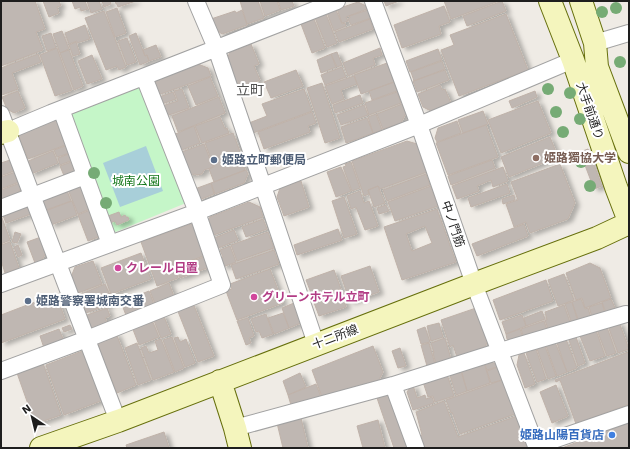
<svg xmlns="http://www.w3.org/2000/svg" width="630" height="449" viewBox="0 0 630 449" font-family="'Work Sans','Noto Sans JP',sans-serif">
	<defs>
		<filter id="shadow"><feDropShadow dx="4.5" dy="2.5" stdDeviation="2" flood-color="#0004"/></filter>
	</defs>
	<rect width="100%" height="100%" fill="#efebe5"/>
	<path fill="#c5f6c8" d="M140 87 186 203 113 233 70 113Z"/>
	<path fill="#a8cfd9" d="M146 146 163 191 120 207 103 163Z"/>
	<path fill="#bfb7b2" stroke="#bfb2a9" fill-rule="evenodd" filter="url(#shadow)" d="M1 1H35L45 29 36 32 43 50 1 66Z
		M43 1H59L61 6 57 7 59 13 49 17Z
		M72 1H85L88 9 81 11 80 7 75 9Z
		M87 1H99L102 9 91 13Z
		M102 1H110L111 4 104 7Z
		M115 1H136L118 7 117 4H116Z
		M240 1H258L264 18 247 24Z
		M260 1H277L280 10 265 16Z
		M278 1H292L294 6 281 10Z
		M384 1H399L386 6Z
		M444 1H499L451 19Z
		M502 1 506 11 467 26 463 16Z
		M358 2 366 6 367 9 346 17 348 21 342 23 337 9Z
		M444 6 450 22 439 26 441 34 402 48 394 25Z
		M117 8 126 33 115 37 106 12Z
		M242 10 247 25 222 34 215 29 211 19 235 11 236 13Z
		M336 10 342 24 345 23 346 26 334 31 327 13Z
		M368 10 371 18 351 25 348 19 350 18 349 16Z
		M104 11 126 67 119 70 117 66 106 70 85 18Z
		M326 14 337 43 327 47 315 18Z
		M506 14 528 70 459 96 441 50 454 45 450 35Z
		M314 19 325 48 312 53 301 24Z
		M370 19 373 29 339 42 335 32Z
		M85 25 90 39 77 43V41L69 44 65 33Z
		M62 31 69 49 60 53 53 34Z
		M51 33 56 48 47 51 42 36Z
		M136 33 145 56 147 55 149 61 140 65 129 36Z
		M127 38 136 62 127 65 118 41Z
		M76 42 80 54 73 56 69 45Z
		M251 44 259 64 254 66 260 80 242 87 241 85 236 87 226 61 230 52Z
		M156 45 161 57 149 61 147 55 145 56 143 50Z
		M57 48 72 90 55 96 40 55Z
		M380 48 382 55 373 58 375 65 348 76 343 63Z
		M438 49 442 60 410 72 406 61Z
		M69 50 83 86 74 90 60 53Z
		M337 52 342 65 337 67 331 54Z
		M38 54 41 62 12 73 18 89 2 95 1 92V68Z
		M331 54 336 67 321 73 317 60Z
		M92 55 102 79 87 84 78 61Z
		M442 61 445 69 414 81 411 72Z
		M387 63 394 82 361 94 354 75Z
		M198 64 208 68 211 76 158 95 154 84 156 79Z
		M342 67 346 77 325 85 321 75Z
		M296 70 303 86 271 98 264 82Z
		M445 70 449 80 417 92 413 81Z
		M354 76 357 84 341 90 344 99 332 104 325 86Z
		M210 77 218 96 196 105 188 86Z
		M394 82 397 91 372 100 369 91Z
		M322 83 340 138 325 143 307 88Z
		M440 85 442 90 445 89 451 103 431 111 423 107 418 94Z
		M182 89 189 108 166 116 162 106 178 101 174 91Z
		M304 89 312 111 253 133 249 123 267 116 262 104Z
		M18 91 25 108 14 113 7 109 2 97Z
		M535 91 537 97 512 108 509 101Z
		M173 92 176 99 162 104 159 97Z
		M397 92 401 103 369 115 365 103Z
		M360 95 363 103 335 113 333 105Z
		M219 97 225 113 178 132 172 116Z
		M538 101 551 133 501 153 488 120Z
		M402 104 406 113 401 123 383 129 377 114Z
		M364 105 368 115 341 125 337 115Z
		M483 111 488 124 463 133 458 120Z
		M312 112 316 123 308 126 310 132 264 149 258 132Z
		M376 114 382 130 373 133 368 117Z
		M220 117 225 129 227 128 229 133 202 143 195 126Z
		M367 118 373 133 346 143 341 127Z
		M54 120 59 122 68 144 28 159 18 134Z
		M457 121 461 133 437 142 435 138 438 128Z
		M486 125 498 157 448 175 436 143Z
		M194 126 200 143 179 151 173 135Z
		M233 133 242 157H241L245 170 214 182 209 169 214 167 205 143Z
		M550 137 558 157 509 177 501 157Z
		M407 141 417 144 427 172 380 189 378 186 368 190 369 194 364 196 352 161Z
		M204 144 213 167 204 170 202 174 197 175 195 174 188 176 179 153Z
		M68 145 70 153 57 157 54 150Z
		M588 149 602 186 594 189 580 152Z
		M53 151 58 163 31 174 26 162Z
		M71 153 73 160 60 165 58 158Z
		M10 160 14 171 1 176V163Z
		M492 160 495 168 451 185 448 176Z
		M74 161 76 174 65 178 60 166Z
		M351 162 360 188 352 191 343 167 346 166 345 164Z
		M560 164 575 203 568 219 530 233 526 222 514 227 506 204 518 200 511 182Z
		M341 167 351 191 336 197 327 172Z
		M503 167 508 181 493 187 491 180 477 186 479 191 457 199 452 186Z
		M246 170 248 174 244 183 215 194 211 183Z
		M16 172 19 182 1 189V177Z
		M426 174 430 185 387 201 383 190Z
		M301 181 309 207 284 216 277 197 280 188Z
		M20 183 21 188 16 196 1 202V190Z
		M211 183 214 194 199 200 192 190Z
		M507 184 510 193 471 207 468 198Z
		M83 185 92 208 78 214 67 187Z
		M378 186 385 203 374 207 368 190Z
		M431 186 438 206 395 221 388 202Z
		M66 188 71 201 46 210 42 200Z
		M360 191 364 203 369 201 378 226 365 230 356 207 351 209 347 196Z
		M514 195 515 200 503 204 502 199Z
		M344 197 357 234 344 238 332 201Z
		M72 201 77 215 51 225 45 211Z
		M249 202 260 207 263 217 211 236 206 224 210 217Z
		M386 205 389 211 379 214 377 208Z
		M28 206 31 214 6 223 2 213Z
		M437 209 456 262 402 280 384 227ZM425 226 432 243 412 251 406 234Z
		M90 210 99 233 98 237 88 241 78 215Z
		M119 212 121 217 125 215 126 217H128L129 220 117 225 115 221 110 223 108 216Z
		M1 215 10 240 1 244Z
		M263 219 267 229 246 237 242 227Z
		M191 224 196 228 206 255 174 267 178 278 157 286 141 242Z
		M524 224 528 236 477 256 472 244Z
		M338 229 342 240 297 255 294 245Z
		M234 230 238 240 216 249 212 239Z
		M15 232 21 234 17 243 12 242Z
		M268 232 274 248 237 261 231 245Z
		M41 237 46 252 42 260 35 263 27 242Z
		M10 242 19 268 5 273 1 260V245Z
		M18 245 22 255 18 257 14 247Z
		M230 246 236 262 223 267 220 258 223 257 220 250Z
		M274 250 279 264 236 279 231 265Z
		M141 253 151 279 111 294 101 268Z
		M206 256 210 267 180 278 176 268Z
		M93 261 102 284 78 293 71 277 75 267Z
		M590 263 600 268 611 298 585 308 582 298 576 300 566 273Z
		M370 266 379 292 350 302 341 276Z
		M270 269 283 303 237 320 226 291 232 289 230 284Z
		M334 270 341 289 313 298 306 280Z
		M564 274 574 300 558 306 548 280Z
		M546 280 553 301 500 320 493 300Z
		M169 283 175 299 156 306 150 291Z
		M105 284 109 293 83 304 79 295Z
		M341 290 346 307 319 316 313 300Z
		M149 291 155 307 127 318 121 302Z
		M56 294 65 319 1 343V315Z
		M108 296 111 304 86 313 83 305Z
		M581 299 585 309 588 308 591 318 579 322 572 302Z
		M611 299 616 310 606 313 602 302Z
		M572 302 578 322 572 324 565 304Z
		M193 303 214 356 198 362 177 309Z
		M294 303 301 323 289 328 282 308Z
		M602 303 605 313 592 317 589 307Z
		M564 305 571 325 549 332 545 320H547L545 312Z
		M107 308 110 316 105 318 108 325 95 330 91 327 87 315Z
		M476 308 487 342 485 347 457 357 453 345 450 347 441 320Z
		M542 311 545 319 526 326 524 318Z
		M283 313 289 328 274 334 268 318Z
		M163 314 171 334 161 338 153 318Z
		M266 314 273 334 262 338 259 331 256 332 251 319Z
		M522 315 526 326 506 334 502 322Z
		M248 318 254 336 249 338 251 343 246 345 237 321Z
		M152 320 159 337 139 345 132 327Z
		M544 321 548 332 525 341 521 329Z
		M619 322 629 349 618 353 608 326Z
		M439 323 443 337 431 341 427 326Z
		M70 325 72 329 64 332 62 328Z
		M425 327 430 342 421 344 417 330Z
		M607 327 616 353 607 356 597 330Z
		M59 329 64 341 44 348 40 336Z
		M520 329 524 341 516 344 507 339 506 334Z
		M596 330 605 356 590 361 580 336Z
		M116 333 136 385 117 393 97 343Z
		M172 337 184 368 175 372 163 340Z
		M178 337 180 342 186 339 195 363 185 367 174 338Z
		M576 337 585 363 578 366 569 340Z
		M445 338 451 359 436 364 433 353H434L431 343Z
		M161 339 174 372 153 380 141 348 146 346 149 353 158 350 155 341Z
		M566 339 577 368 567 372 557 343Z
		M555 342 567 372 557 376 546 346Z
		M137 343 151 380 138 385 125 348Z
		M429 343 435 364 427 366 421 345Z
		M373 346 383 372 379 380 322 397 312 370Z
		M545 346 556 376 548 379 537 349Z
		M400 348 406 366 398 368 392 351Z
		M536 349 546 379 537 382 526 353Z
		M85 350 103 400 64 415 46 365Z
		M628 352 629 354V404L576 424 560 380 556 382 555 380Z
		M524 353 535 384 525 388 517 365 519 355Z
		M488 360 497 365V367L487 370 484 362Z
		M484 362 490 383 467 391 461 369Z
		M43 363 61 415 35 424 17 373Z
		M498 367 502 380 491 383 487 371Z
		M460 368 467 391 456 395 449 372Z
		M300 373 306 387 288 395 283 381Z
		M447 374 454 396 435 402 433 396 428 397 423 382Z
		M502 380 515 414 460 434 452 412 451 413 446 400Z
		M316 384 321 397 291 405 288 395Z
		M413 385 417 398 425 395 426 399 432 397 434 403 413 410 407 392 411 386Z
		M556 385 568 416 552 423 540 392Z
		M386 391 392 395 410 448H394L376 395Z
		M444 401 458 437 517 416 527 448H425L420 436 422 435 416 412Z
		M301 418 308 448H283L277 423Z
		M378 420 385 448H363L357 426Z
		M629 422V448H562Z
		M164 432 169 448H127L126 445Z"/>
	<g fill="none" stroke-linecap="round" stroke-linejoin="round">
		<defs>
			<path id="street" d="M196 1 216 48 263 186 316 344
				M373 1 419 125 474 284 536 446
				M595 43 629 33
				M61 109 110 244
				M1 114 118 421
				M8 131 51 113 337 1
				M1 208 85 176
				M1 284 197 212 419 125 573 60
				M1 371 87 339 222 285 197 212 144 77
				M393 385 416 448
				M235 428 393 385 500 351 626 314
				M536 448V446L629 414"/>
			<path id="secondary" d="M550 1 573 60 616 187 629 221
				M581 1 595 43 597 67 629 152
				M1 133 8 131
				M220 381 235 428 240 448
				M41 448 118 421 474 284 597 238 629 223"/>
		</defs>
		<use href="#street" stroke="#a2a2a2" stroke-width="18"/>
		<use href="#secondary" stroke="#666f0c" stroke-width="24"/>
		<use href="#street" stroke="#fff" stroke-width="16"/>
		<use href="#secondary" stroke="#f4f5bd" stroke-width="22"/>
	</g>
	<g fill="#76ab75">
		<circle cx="616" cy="8" r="6"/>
		<circle cx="602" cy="12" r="6"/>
		<circle cx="620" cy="62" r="6"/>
		<circle cx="548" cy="89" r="6"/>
		<circle cx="570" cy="93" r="6"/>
		<circle cx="556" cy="112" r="6"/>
		<circle cx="580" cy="119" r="6"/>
		<circle cx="563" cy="132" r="6"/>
		<circle cx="581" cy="162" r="6"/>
		<circle cx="94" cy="173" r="6"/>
		<circle cx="590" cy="186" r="6"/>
		<circle cx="106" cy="203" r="6"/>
	</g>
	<circle fill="#8d6e63" stroke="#fff" stroke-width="1.5" cx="536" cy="158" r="4"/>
	<g fill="#5c6f8a" stroke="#fff" stroke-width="1.5">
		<circle cx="214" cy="160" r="4"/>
		<circle cx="28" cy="301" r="4"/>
	</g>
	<g fill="#d1479c" stroke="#fff" stroke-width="1.5">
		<circle cx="118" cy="268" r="4"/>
		<circle cx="254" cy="297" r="4"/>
	</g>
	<circle fill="#3f7fe0" stroke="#fff" stroke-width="1.5" cx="612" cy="435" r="4"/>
	<g text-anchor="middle" stroke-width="4" stroke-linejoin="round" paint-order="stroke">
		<g font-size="12" fill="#1e1e1e" stroke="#fff">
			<text transform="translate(590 111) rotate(71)" y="4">大手前通り</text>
			<text transform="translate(453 224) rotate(71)" y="4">中ノ門筋</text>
			<text transform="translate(335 337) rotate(-21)" y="4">十二所線</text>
		</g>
		<g font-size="12" font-weight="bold" fill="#785e54" stroke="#fff" text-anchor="start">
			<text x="544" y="162">姫路獨協大学</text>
		</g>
		<g font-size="12" font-weight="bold" fill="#4e5e75" stroke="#fff" text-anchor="start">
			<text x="222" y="164">姫路立町郵便局</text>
			<text x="36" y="305">姫路警察署城南交番</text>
		</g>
		<g font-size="12" fill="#137619" stroke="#fff">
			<text x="136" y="185">城南公園</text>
		</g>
		<g font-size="12" font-weight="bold" fill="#b23c85" stroke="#fff" text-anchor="start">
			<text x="126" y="272">クレール日置</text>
			<text x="262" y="301">グリーンホテル立町</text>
		</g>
		<g font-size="12" font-weight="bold" fill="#366cbe" stroke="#fff" text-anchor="end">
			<text x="604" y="439">姫路山陽百貨店</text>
		</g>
		<g font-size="14" fill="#515151" stroke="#fff">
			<text x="250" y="95">立町</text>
		</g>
	</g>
	<rect width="630" height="449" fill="none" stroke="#1e1e1e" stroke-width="4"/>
	<g transform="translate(32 417) rotate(325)" stroke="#ffffff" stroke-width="3" paint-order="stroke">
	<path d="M0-3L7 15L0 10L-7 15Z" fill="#1e1e1e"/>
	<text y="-6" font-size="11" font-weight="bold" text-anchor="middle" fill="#1e1e1e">N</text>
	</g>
</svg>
